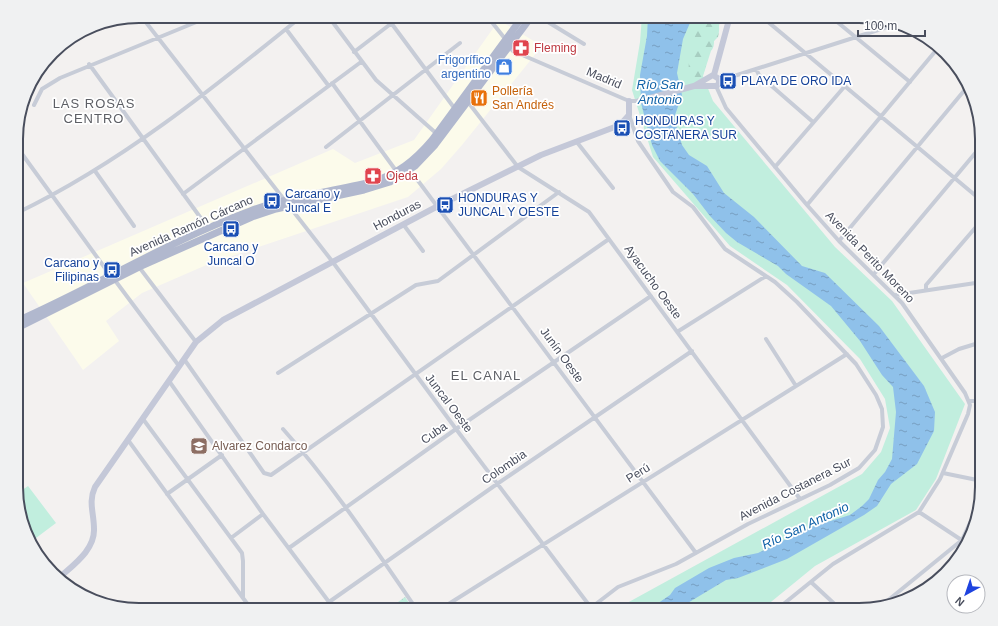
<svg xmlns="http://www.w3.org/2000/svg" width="998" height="626" viewBox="0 0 998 626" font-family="Helvetica,sans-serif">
	<defs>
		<pattern id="forest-firs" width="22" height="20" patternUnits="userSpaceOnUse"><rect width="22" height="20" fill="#c1eede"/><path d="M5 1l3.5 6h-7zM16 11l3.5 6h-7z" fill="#a7cec1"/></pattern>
		<pattern id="park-crowns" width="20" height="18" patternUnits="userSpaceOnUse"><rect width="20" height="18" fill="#c1eede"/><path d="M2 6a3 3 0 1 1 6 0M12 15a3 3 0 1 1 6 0" fill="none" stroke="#a7cec1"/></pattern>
		<pattern id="water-ripples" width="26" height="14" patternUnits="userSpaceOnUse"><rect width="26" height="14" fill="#8fc1ea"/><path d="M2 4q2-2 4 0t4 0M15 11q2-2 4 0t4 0" fill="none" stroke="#779fc1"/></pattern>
	</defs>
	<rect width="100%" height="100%" fill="#f3f1f0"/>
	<path fill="#fcfbeb" d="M499 20 542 46 462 145 441 169 408 197 211 263 142 293 106 321 119 341 83 370 23 283 333 149 355 163 414 140Z"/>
	<path fill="#c1eede" d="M642 16H722L703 76 713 101 835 247 892 301 965 404 936 479 916 510 815 566 761 610H619L627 603 862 474 881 452 890 428 885 399 860 359 787 285 730 246 653 157 632 90 640 42Z
		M28 486 56 523 32 541 17 503V494Z"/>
	<path fill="url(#forest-firs)" d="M713 16C720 22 720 29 718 37L714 41C714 49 712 51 705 54L706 66 700 83 694 85 690 83 688 78 689 60 696 32 707 17Z"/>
	<path fill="url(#park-crowns)" d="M405 597 414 610H387Z"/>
	<path fill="url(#water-ripples)" d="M648 16H693L683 39 677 73 682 95 674 118 682 145 689 155 707 166 724 193 754 217 802 266 825 273 879 326 924 386 935 412 934 431 917 464 891 484 877 506 864 515 787 559 738 578 726 580 676 610H648L670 595 675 588 709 568 734 558 758 553 811 527 850 515 862 506 869 499 878 480 885 472 892 459 896 412 893 387 882 375 860 341 831 306 786 274 778 266 737 242 726 233 710 216 693 194 660 161 652 145 641 103 640 75 647 36Z"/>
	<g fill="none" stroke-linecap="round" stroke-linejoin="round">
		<path stroke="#c7ccd7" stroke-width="4" d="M141 16 332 261 456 429 592 609
			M328 16 376 80 437 134
			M386 16 455 109
			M487 16 506 40
			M538 16 584 44
			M761 16 982 201
			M830 16 910 82
			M286 29 328 85
			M927 36 928 37
			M508 46 513 51 629 101H639
			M354 52 401 16
			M89 64 208 228
			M756 69 759 75 813 122
			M332 83 397 172
			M719 84 731 77 900 23
			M716 86 726 108 807 205 839 241 902 303 965 393 970 405 968 414 940 479 919 512 833 564 776 610
			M468 102 518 167 589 212 800 499
			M34 105 42 89 60 78 211 16
			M576 141 613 188
			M17 147 110 275
			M326 147 460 43
			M775 167 845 86
			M410 170 696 553
			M95 171 134 226
			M183 194 361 62
			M807 205 938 48
			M17 213C121 163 212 89 302 16
			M403 224 423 251
			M839 241 968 86
			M139 267 196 342
			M874 274 982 145
			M114 279 179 366
			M926 290V285L982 220
			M896 295 982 282
			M677 332 766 276
			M766 339 796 386
			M942 358 959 349 982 342
			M184 359 264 473 271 475 609 239
			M278 373 416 285 438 281 559 192
			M169 381 263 514 335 610
			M969 401H982
			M143 419 242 553 243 561V598L252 610
			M283 429C333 485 375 549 417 610
			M128 440 243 598
			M943 473 982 481
			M167 494 222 455
			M919 512 966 543
			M231 538 263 514
			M289 548 456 429 651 296
			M812 583 841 610
			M329 602 497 484 692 351
			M448 604 453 610
			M881 606 962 540 977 508
			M439 610 847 354
			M588 610 618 587 676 564 748 524 830 485 859 468 875 450 883 427 882 409 876 395 856 364 797 302 775 282 725 249 693 207 673 192 638 141 629 115"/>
		<path stroke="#c4c8d8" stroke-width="6" d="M714 75 730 16
			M639 101 694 86H716L719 84V79L713 75 694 86
			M59 578C73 565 95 550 94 529 94 513 88 502 95 487L196 342 223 320 438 206 541 155 620 125 629 115V101"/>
		<path stroke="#b1b8ce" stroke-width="7" d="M17 321C96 286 169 241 250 211 289 196 331 192 371 182 397 175 415 160 432 140L523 16
			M17 328 139 267 252 217 276 209 364 190 390 182 415 166 435 145 532 16"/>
	</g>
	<defs>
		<symbol id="pharmacy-square" viewBox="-11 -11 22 22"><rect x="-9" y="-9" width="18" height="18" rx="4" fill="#e0444e" stroke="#fff"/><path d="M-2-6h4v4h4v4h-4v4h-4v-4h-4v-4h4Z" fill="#fff"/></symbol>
		<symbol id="shop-square" viewBox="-11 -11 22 22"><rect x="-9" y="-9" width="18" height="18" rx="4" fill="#3f7fe0" stroke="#fff"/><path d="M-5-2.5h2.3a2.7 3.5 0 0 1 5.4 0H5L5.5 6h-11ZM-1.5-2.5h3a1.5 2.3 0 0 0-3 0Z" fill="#fff"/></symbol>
		<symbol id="bus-square" viewBox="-11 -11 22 22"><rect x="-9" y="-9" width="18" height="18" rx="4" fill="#1a4fb4" stroke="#fff"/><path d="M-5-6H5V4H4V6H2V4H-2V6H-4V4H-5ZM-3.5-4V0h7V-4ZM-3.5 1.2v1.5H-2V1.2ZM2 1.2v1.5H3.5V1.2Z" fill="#fff"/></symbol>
		<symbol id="restaurant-square" viewBox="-11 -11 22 22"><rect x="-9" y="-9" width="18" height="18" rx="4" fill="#e8710a" stroke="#fff"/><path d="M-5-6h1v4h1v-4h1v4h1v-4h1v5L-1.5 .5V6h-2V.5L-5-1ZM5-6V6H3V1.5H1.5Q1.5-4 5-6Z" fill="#fff"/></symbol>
		<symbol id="school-square" viewBox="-11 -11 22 22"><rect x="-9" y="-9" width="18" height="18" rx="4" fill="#8d6e63" stroke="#fff"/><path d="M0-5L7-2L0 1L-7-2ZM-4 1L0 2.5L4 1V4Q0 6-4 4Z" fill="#fff"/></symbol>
	</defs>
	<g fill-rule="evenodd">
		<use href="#pharmacy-square" x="511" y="38" width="20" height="20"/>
		<use href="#shop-square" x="494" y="57" width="20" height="20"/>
		<use href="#bus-square" x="718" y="71" width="20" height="20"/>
		<use href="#restaurant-square" x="469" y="88" width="20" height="20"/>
		<use href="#bus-square" x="612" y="118" width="20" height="20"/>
		<use href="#pharmacy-square" x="363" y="166" width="20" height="20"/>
		<use href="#bus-square" x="262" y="191" width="20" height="20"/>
		<use href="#bus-square" x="435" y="195" width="20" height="20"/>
		<use href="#bus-square" x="221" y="219" width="20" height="20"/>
		<use href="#bus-square" x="102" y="260" width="20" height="20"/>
		<use href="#school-square" x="189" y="436" width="20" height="20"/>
	</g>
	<g text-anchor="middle" stroke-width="3.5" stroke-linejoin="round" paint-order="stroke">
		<g font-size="12" fill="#be3a42" stroke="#fff" text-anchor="start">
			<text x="534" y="52">Fleming</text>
			<text x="386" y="180">Ojeda</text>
		</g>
		<g font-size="12" fill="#366cbe" stroke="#fff" text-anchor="end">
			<text x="491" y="64">Frigorífico<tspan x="491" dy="14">argentino</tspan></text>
		</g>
		<g font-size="12" fill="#494e5d" stroke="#fff">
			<text transform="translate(604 78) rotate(23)" y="4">Madrid</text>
			<text transform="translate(397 215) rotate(-28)" y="4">Honduras</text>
			<text transform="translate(191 226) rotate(-24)" y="4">Avenida Ramón Cárcano</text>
			<text transform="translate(870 257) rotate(46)" y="4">Avenida Perito Moreno</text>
			<text transform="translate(653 282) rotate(54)" y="4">Ayacucho Oeste</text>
			<text transform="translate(562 355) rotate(54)" y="4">Junín Oeste</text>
			<text transform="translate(449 403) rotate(53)" y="4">Juncal Oeste</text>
			<text transform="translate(434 433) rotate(-35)" y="4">Cuba</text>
			<text transform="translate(504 467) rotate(-34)" y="4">Colombia</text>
			<text transform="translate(638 473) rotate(-32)" y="4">Perú</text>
			<text transform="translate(795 489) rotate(-27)" y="4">Avenida Costanera Sur</text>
		</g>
		<g font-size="12" fill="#164399" stroke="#fff" text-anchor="start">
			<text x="741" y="85">PLAYA DE ORO IDA</text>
			<text x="635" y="125">HONDURAS Y<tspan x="635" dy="14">COSTANERA SUR</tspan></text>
			<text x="285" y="198">Carcano y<tspan x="285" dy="14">Juncal E</tspan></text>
			<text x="458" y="202">HONDURAS Y<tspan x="458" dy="14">JUNCAL Y OESTE</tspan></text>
			<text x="231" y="251" text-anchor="middle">Carcano y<tspan x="231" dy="14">Juncal O</tspan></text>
			<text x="99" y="267" text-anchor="end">Carcano y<tspan x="99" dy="14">Filipinas</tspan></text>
		</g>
		<g font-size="12" fill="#c56008" stroke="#fff" text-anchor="start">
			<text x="492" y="95">Pollería<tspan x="492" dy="14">San Andrés</tspan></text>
		</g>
		<g font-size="12" fill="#785e54" stroke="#fff" text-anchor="start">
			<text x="212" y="450">Alvarez Condarco</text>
		</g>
		<g font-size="13" font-style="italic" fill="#1163a8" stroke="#fff">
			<text x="660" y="89">Río San<tspan x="660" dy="15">Antonio</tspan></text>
			<text transform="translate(805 525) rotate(-25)" y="5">Río San Antonio</text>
		</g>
		<g font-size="13" letter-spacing="1" fill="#5d5f65" stroke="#fff">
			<text x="94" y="108">LAS ROSAS<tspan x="94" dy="15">CENTRO</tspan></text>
			<text x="486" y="380">EL CANAL</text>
		</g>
	</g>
	<path d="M0 0H998V626H0ZM139 23H859A116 116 0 0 1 975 139V487A116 116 0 0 1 859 603H139A116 116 0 0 1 23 487V139A116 116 0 0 1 139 23Z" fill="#f0f1f2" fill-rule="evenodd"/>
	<path fill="none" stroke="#494e5d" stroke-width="2" d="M139 23H859A116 116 0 0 1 975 139V487A116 116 0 0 1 859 603H139A116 116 0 0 1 23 487V139A116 116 0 0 1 139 23Z"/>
	<g transform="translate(966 594) rotate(220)"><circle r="19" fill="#ffffff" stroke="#b6b8be"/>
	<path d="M0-3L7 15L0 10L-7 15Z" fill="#1e43df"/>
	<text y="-6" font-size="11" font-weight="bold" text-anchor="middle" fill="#494e5d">N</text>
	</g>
	<path d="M858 30v6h67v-6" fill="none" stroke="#494e5d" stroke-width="2"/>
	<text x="864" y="30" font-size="12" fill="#494e5d" stroke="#ffffff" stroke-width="3" paint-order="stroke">100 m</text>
</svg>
